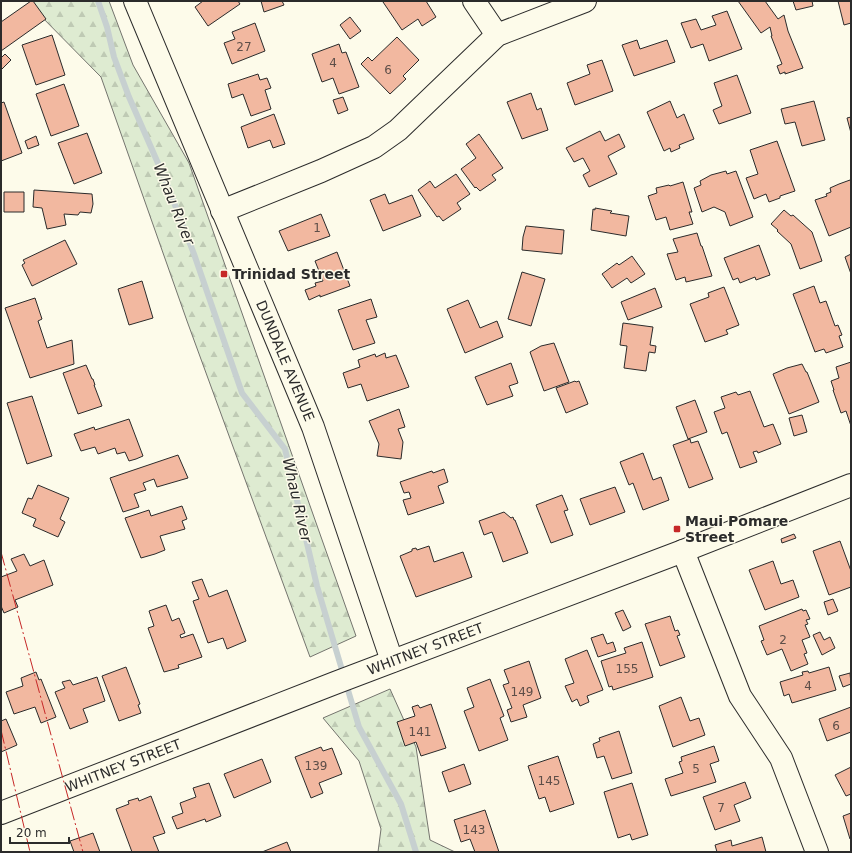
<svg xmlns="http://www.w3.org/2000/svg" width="852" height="853" viewBox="0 0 852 853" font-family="'DejaVu Sans',sans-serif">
	<defs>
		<pattern id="forest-firs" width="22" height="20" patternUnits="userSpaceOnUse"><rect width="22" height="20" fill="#deebd1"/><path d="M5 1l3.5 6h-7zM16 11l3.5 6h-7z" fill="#bfcab4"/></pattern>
	</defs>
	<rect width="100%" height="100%" fill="#fdfbea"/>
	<path fill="url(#forest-firs)" stroke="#74746e" d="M31 1H109L133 65 189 163 356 636 310 657 187 321 101 77 34 9Z
		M390 689 416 747 430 840 455 852H378L381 829 359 761 323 718Z"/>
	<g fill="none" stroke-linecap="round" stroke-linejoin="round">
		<path stroke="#c7d0d0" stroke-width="6" d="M98 1 107 27 114 57 129 97 164 177 194 254 242 393 285 449 317 586 359 727 401 804 416 852"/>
	</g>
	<path fill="#f2b8a0" stroke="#2b2b2b" d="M31 1H33L46 19 1 51V22Z
		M203 1H238L240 4 208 26 195 7Z
		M261 1H282L284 5 264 12Z
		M385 1H426L436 17 422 26 418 19 402 30 383 2Z
		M738 1H765L778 19 784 15 788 31 803 68 785 74V72L780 74 777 66 782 64 771 36H772L770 27 761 33Z
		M793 1H812L813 6 796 10Z
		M838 1H851V23L844 25Z
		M727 11 742 49 709 61 703 44 691 48 681 23 696 19 701 30 716 25 712 16Z
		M350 17 361 31 350 39 340 25Z
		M255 23 265 51 232 64 224 43 235 39 232 32Z
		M52 35 65 75 36 85 22 45Z
		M397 37 419 60 403 76 406 79 390 94 361 64 368 57 372 61Z
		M637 40 640 49 667 40 675 62 634 76 622 45Z
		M339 44 342 53 346 52 359 87 339 94 333 78 322 82 312 54Z
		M5 54 11 60 1 70V58Z
		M602 60 613 91 575 105 567 83 590 74 587 65Z
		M258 74 260 80 267 78 271 88 265 90 271 109 251 116 243 94 232 98 228 84Z
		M737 75 751 113 719 124 713 110 722 106 714 83Z
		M64 84 79 126 51 136 36 94Z
		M531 93 537 110 541 108 548 130 522 139 507 102Z
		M343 97 348 110 338 114 333 100Z
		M670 101 677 118 684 114 694 139 679 145 680 148 671 152 670 148 664 151 647 112Z
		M814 101 825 140 802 146 795 122 785 124 781 109Z
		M4 102 22 153 1 161V103Z
		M274 114 285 144 273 148 270 140 248 148 241 127Z
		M851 117V133L847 118Z
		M600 131 605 141 619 134 625 147 608 156 617 174 589 187 583 175 590 171 583 158 574 162 566 148Z
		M87 133 102 173 74 184 58 143Z
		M479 134 503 168 492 175 496 180 480 191 476 187 475 188 461 169 476 158 466 144Z
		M36 136 39 145 28 149 25 141Z
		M777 141 795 191 780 196V198L769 202 766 194 754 199 746 178 758 174 750 150Z
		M726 171 727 174 736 171 753 217 730 226 725 212 714 207 702 212 694 188 701 185 700 181 711 175Z
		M456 174 470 194 457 203 461 209 443 221 439 216 437 217 418 190 430 181 435 188Z
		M850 180 851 182V227L829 236 815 200 827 196 826 194 831 192 830 188 839 184Z
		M683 182 692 212H689L693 224 670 230 666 217 656 220 648 196 657 193 656 188 669 185 670 186Z
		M34 190 92 194 93 204 91 213 80 212 78 215 64 214 66 225 47 229 42 208 33 207Z
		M4 192H24V212H4Z
		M385 194 389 204 412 195 421 216 383 231 370 200Z
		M595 208 612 211 610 213 629 216 626 236 591 230 593 209 595 210Z
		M784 210 791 216 793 215 812 232 822 261 800 269 791 244 777 231 778 230 771 224Z
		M321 214 330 236 288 251 279 231Z
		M526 226 564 230 562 254 522 250 523 237Z
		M697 233 701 246H702L712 276 686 282 685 277 676 280 667 254 678 252 673 239Z
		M65 240 77 264 32 286 22 265 25 263 23 260Z
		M759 245 770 275 756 280 755 277 740 283 738 278 733 280 724 258Z
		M337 252 350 286 320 297V295L309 300 305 290 316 286 315 283 323 281 315 261Z
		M851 254V274L845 257Z
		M632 256 645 274 631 283 627 278 612 288 602 274 617 263 619 265Z
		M522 272 545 279 531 326 508 319Z
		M142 281 153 318 129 325 118 289Z
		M814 286 820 303 826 301 835 326 838 325 842 335 839 336 843 347 826 353 824 349 815 352 793 294Z
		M724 287 739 325 726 330 728 334 705 342 690 304 709 297 708 293Z
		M655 288 662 307 628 320 621 302Z
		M35 298 42 319 38 321 47 348 72 340 74 364 30 378 5 308Z
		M371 299 377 317 366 320 375 343 353 350 338 310Z
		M468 300 480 328 497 321 503 337 465 353 447 309Z
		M623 323 653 327 650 345 656 346 655 353 649 352 646 371 624 368 627 346 620 345Z
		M554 343 569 382 544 391 530 352 541 346Z
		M385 353 386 358 396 355 409 387 367 401 361 384 348 388 343 373 360 367 358 360 375 354 376 357Z
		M851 362V426L846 411 841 413 833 390H834L831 381 839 378 836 367Z
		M511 363 518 383 509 386 513 396 487 405 475 377Z
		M802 364 806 372H807L819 402 789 414 773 374 787 368Z
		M86 365 92 379H93L95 385H94L102 406 78 414 63 373Z
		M575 381 576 382 579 381 588 404 566 413 556 388Z
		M750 391 764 427 773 424 781 444 758 453 757 451 753 452 757 462 740 468 727 432 722 434 714 412 725 408 721 397 736 392 738 395Z
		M32 396 52 456 27 464 7 403Z
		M695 400 707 432 688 439 676 407Z
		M399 409 405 427 398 429 403 442 401 459 377 456 379 444 369 421Z
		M802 415 807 432 794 436 789 418Z
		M129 419 143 456 136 459 129 461 125 452 117 454 115 448 98 454 95 447 81 451 74 434 94 427 95 430Z
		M690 439 691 443 698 441 713 479 689 488 673 445Z
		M643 453 653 480 661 477 669 500 643 510 633 483 629 485 620 462Z
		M178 455 188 478 157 487 154 479 143 483 146 490 134 494 139 507 123 512 110 478Z
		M444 469 448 482 438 486 444 503 408 515 403 500 411 498 409 492 404 493 400 482 432 471 433 473Z
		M38 485 69 498 60 519 65 522 58 537 33 526 36 519 22 513 28 498 32 499Z
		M615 487 625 512 590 525 580 499Z
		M562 495 568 510 564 511 573 535 551 543 536 505Z
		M182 506 187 519 182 521 185 529 160 536 165 550 155 554 141 558 125 518 149 510 151 516Z
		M504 512 511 518 513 517 514 520H515L528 553 503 562 492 532 484 535 479 521Z
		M794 534 796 538 782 543 781 539Z
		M840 541 851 571V587L829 595 813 551Z
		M429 546 434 562 463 552 472 577 416 597 400 556 412 551V549L416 548 417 550Z
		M24 554 30 566 44 560 53 585 15 600 18 607 4 613 1 606V577L17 571 11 559Z
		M773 561 781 584 793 580 799 597 765 610 749 570Z
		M202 579 209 597 227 590 246 641 227 649 223 638 208 643 193 601 199 599 192 582Z
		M833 599 838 611 828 615 824 602Z
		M166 605 172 621 179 618 185 633 180 635 181 638 193 634 202 657 178 665 179 668 164 672 148 628 154 626 149 611Z
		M802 609 803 611 806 610 810 619 806 620 808 624 805 625 810 637 802 640 807 653 804 654 808 664 791 671 782 649 767 655 761 641 764 640 759 626Z
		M623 610 631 627 623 631 615 613Z
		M670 616 675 631 678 630 680 635 677 636 685 657 660 666 645 624Z
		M820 632 824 640 830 637 835 648 822 655 813 635Z
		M603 634 607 644 613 642 616 651 598 657 591 638Z
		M642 642 653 677 613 690 612 686 609 687 601 661 626 653 624 648Z
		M587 650 603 690 587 696 589 702 580 706 577 699 572 702 565 686 574 683 565 659Z
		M529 661 541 698 523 705 527 717 511 722 507 710 512 708 503 685 509 683 504 670Z
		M126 667 140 704 138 705 141 713 119 721 102 676Z
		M829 667 836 690 792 703 789 694 784 696 780 682 803 675 802 672 808 671 809 673Z
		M36 672 39 680 41 679 56 717 41 723 35 707 14 714 6 692 23 686 21 678Z
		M850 673 851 684 843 687 839 676Z
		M97 677 105 701 83 709 88 722 70 729 55 692 65 688 62 682 70 680 73 685Z
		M490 679 504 716 500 718 508 740 479 751 464 711 474 707 467 688Z
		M681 697 690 721 699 718 705 735 673 747 659 706Z
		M431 704 446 748 421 756 416 742 405 746 397 722 415 716 412 707 418 705 420 708Z
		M851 707V732L827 741 819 719Z
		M6 719 17 745 1 752V721Z
		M619 731 632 773 612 779 604 756 597 758 593 744 600 741 599 738Z
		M714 746 719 761 710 764 716 782 671 796 665 779 683 773 679 762 682 761 681 757Z
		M321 747 323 751 332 748 342 774 319 783 323 793 311 798 295 757Z
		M558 756 574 804 550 812 545 797 539 799 528 766Z
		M262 759 271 782 234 798 224 774Z
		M464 764 471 784 449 792 442 772Z
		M851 767V794L846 796 835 775Z
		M745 782 751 798 734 805 740 821 715 830 703 797Z
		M209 783 221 816 206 822 205 819 177 829 172 817 183 813 180 803 196 797 193 788Z
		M632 783 648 835 632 840 630 834 618 838 604 792Z
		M151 796 165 833 153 837 159 852H132L116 809 129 804 128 801 138 798 139 801Z
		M485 810 499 852H475L470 839 461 842 454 820Z
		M851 813V839H850L843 816Z
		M93 833 100 852H74L70 841Z
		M762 837 766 852H717L715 845 731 840 732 846Z
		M287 842 291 852H262Z"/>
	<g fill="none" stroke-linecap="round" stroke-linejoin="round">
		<defs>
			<g id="minor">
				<path id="s1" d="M135 1 313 427 392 661"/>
				<path d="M474 1 497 35"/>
				<path d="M222 211 321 171 374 147 398 130 497 35 585 1"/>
				<path d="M683 551 740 696 781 758 817 852"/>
				<path id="s2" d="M1 813 335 683 683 551 851 485"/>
			</g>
		</defs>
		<use href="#minor" stroke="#2b2b2b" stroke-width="24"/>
		<use href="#minor" stroke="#fdfbea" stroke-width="22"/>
		<path stroke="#c62828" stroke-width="1" stroke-dasharray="14 3 2 3" stroke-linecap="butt" d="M1 552 83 852
			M1 730 30 852"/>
	</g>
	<g fill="#c62828" stroke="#fdfbea" stroke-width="1.5">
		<rect x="220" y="270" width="8" height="8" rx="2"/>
		<rect x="673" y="525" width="8" height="8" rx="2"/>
	</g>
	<g text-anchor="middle" stroke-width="3" stroke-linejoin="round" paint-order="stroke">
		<g font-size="12" fill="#5d4e48">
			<text x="244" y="51">27</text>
			<text x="333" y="67">4</text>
			<text x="388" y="74">6</text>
			<text x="317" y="232">1</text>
			<text x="783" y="644">2</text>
			<text x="627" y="673">155</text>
			<text x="808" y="690">4</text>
			<text x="522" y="696">149</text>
			<text x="836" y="730">6</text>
			<text x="420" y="736">141</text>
			<text x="316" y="770">139</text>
			<text x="696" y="773">5</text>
			<text x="549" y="785">145</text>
			<text x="721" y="812">7</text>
			<text x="474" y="834">143</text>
		</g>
		<g font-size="14" font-weight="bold" fill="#2b2b2b" stroke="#fdfbea" text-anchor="start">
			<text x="232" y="279">Trinidad Street</text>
			<text x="685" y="526">Maui Pomare<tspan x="685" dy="16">Street</tspan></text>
		</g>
		<g font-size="14" fill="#2b2b2b" stroke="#fdfbea">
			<text dy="5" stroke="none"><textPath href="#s1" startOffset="390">DUNDALE AVENUE</textPath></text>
			<text dy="5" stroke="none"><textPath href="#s2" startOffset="455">WHITNEY STREET</textPath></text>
			<text dy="5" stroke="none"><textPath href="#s2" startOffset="131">WHITNEY STREET</textPath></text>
		</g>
		<g font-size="15" font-style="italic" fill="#2b2b2b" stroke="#fdfbea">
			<text transform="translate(174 204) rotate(68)" y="5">Whau River</text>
			<text transform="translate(297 500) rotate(77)" y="5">Whau River</text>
		</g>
	</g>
	<rect width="852" height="853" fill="none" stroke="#2b2b2b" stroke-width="4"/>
	<path d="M10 837v6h59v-6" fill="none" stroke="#2b2b2b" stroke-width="2"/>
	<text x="16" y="837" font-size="12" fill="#2b2b2b" stroke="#fdfbea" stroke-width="3" paint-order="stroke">20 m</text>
</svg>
